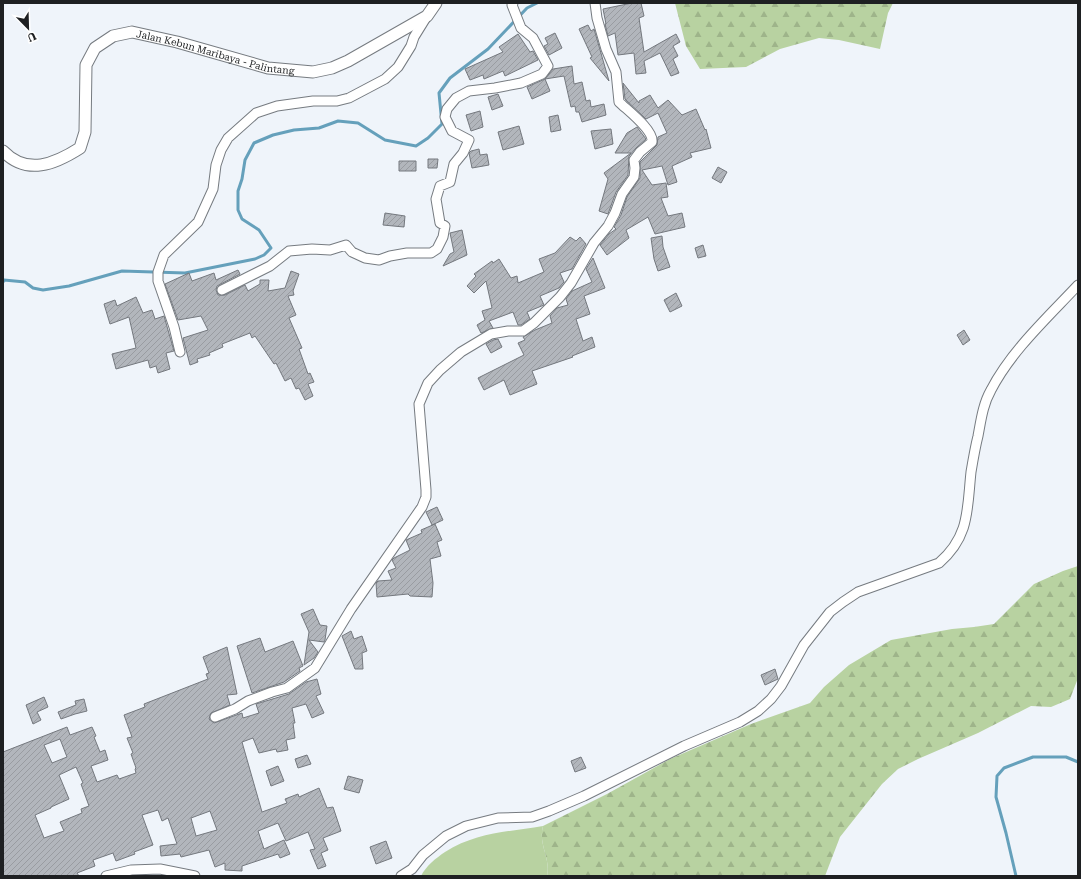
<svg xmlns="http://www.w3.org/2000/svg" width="1081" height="879" viewBox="0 0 1081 879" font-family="'Roboto Serif',serif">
	<defs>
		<pattern id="forest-firs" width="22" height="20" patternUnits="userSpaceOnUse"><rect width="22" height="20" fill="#b8d2a1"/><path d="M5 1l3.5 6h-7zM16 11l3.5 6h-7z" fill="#9eb48a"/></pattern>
		<pattern id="building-hatch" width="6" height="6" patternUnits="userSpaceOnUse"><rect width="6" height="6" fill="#b2b6bc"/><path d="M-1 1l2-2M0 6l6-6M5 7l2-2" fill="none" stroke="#999ca1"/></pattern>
	</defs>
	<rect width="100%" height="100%" fill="#eff4fa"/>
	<path fill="#b8d2a1" d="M543 826C538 845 551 858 547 876H421C426 866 436 858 445 852 477 832 508 832 543 826Z"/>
	<path fill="url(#forest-firs)" d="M675 3H893L888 13 880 49 839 40 819 38 780 49 746 67 700 69 686 46Z
		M1078 566 1077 642 1078 644V678L1070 699 1051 707 1031 706 978 733 918 759 898 769 882 784 840 837 825 876H547C551 858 538 845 543 826L607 794 670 759 751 724 810 703 824 687 849 665 891 640 952 629 974 627 994 624 1034 584 1063 571Z"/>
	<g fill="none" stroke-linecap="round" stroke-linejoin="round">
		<path stroke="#65a0bb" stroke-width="3" d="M3 282 4 280 25 282 33 288 43 290 69 286 122 271 185 273 255 259 264 255 271 248 259 230 242 219 238 210V191L242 179 245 160 254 143 273 135 294 130 319 128 338 121 358 123 385 140 416 146 428 138 442 124 439 93 450 78 488 49 527 8 537 3
			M1016 876 1006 833 996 797 997 776 1004 768 1033 757H1066L1078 762"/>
	</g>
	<path fill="url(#building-hatch)" stroke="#74787e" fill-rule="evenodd" d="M632 3H641L644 16 639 18 644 52 676 34 680 42 673 46 678 56 673 59 679 73 671 76 660 53 644 61 646 73 636 74 634 53 618 55 615 33 608 36 605 24H606L603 9Z
		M588 25 591 31 594 29 609 81 590 58 592 57 579 29Z
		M555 33 562 48 549 55 544 46 548 44 545 38Z
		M518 34 530 52 533 51 538 60 505 76 503 71 484 79 483 75 470 80 465 69 503 52 499 47Z
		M572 66 574 84 582 82 586 101 590 100 591 107 604 104 606 115 582 122 579 112H576L575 106 571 107 564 76 545 79 550 91 532 99 527 87 545 79 553 69Z
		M623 83 639 103V101L650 95 658 108 668 100 682 115 696 109 705 130 706 129 711 148 690 153 692 157 672 166 677 182 668 185 662 166 642 170 652 185 666 183 668 197 661 198 668 216 682 213 685 227 655 234 648 217 626 230 629 238 607 255 600 245 609 234 616 229 614 227 621 215 627 197 640 178V162L657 145 658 137 667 133 658 113 646 119 625 99Z
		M498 94 503 106 492 110 488 97Z
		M480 111 483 127 471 131 466 115Z
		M558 115 561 130 551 132 549 117Z
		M519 126 524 144 503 150 498 132Z
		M637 127 646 139 636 148 629 156 628 175 616 192 608 214 599 211 608 179 604 173 631 153H615L627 133Z
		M611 129 613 144 595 149 591 131Z
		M479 149 480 155 487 154 489 165 472 168 469 153 471 151Z
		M428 159H438L437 168H428Z
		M399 161H416V171H399Z
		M718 167 727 172 721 183 712 178Z
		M385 213 405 216 404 227 383 225Z
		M462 230 467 255 443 266 450 254 454 252 450 233Z
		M662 236 663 247 670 267 658 271 654 259 651 238Z
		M570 237 576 241 580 237 586 244 572 269 560 273 564 282 559 288 540 296 544 305 527 312 530 319 521 325H518L513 312 489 321 493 328 481 333 477 325 485 320 482 311 492 308 486 281 474 293 467 286 476 276 474 274 492 261 493 263 499 259 511 278 517 276 518 283 544 272 539 259 555 253Z
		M703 245 706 256 698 258 695 248Z
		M593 258 605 288 584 296 590 314 576 319 583 341 592 337 595 347 572 356 573 357 532 371 537 384 510 395 504 380 484 390 478 378 524 355 518 343 525 340 523 337 535 330 552 323 550 316 557 308 568 305 566 299 572 291 592 282 586 269Z
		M238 270 240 274 217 286 216 290 218 295H225L245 285 248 291 260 284V280H269L268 291 285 288 291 271 299 274 293 291 294 295 288 296 296 315 289 318 302 348 299 349 308 374 310 373 314 382 308 384 313 396 305 400 299 388 296 389 291 378 285 381 276 363 274 364 255 336 252 338 250 333 222 344 223 347 209 353 210 355 197 359 198 362 190 365 183 338 208 330 201 316 178 320 165 284 189 273 192 281 214 273 216 280Z
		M676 293 682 306 670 312 664 300Z
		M136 297 143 313 152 310 155 319 164 316 174 351 166 353 170 369 158 373 156 366 150 368 148 360 116 369 112 354 136 348 129 317 110 324 104 304 115 300 117 306Z
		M964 330 970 340 963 345 957 335Z
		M498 339 502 347 491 353 486 344 493 340Z
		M437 507 443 520 432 525 426 512Z
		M435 524 442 540 437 542 441 556 430 559 433 583 432 597 410 596 408 594 377 597 376 583 378 581 392 580 388 571 396 568 392 560 394 558 410 550 406 540 422 533 421 530Z
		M313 609 320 625 327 626 325 640 324 642 309 640 318 652 314 658 304 665 309 632 301 614Z
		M351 631 354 639 362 636 367 651 362 653 363 669H355L342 636Z
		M260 638 265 652 293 641 303 666 299 668 300 671 284 682 252 693 237 646Z
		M227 647 237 694 227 695 230 705 211 713 209 719 214 723 242 713 243 718 259 713 256 704 289 694 306 682 317 679 321 694 316 696 324 713 312 718 306 704 292 708 295 723H293L295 738 286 740 288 750 277 752 276 749 259 753 253 738 242 742 262 812 287 803 285 799 298 794 299 797 319 788 327 808 333 807 341 831 323 838 328 850 321 853 326 866 318 869 310 850 315 849 308 832 286 841 278 823 258 831 264 849 284 840 290 854 280 858 278 854 242 866V871L225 870V863L215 867 209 850 181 857 180 854 161 856 160 846 177 844 168 818 162 821 158 810 142 815 153 845 134 852 135 854 116 861 113 853 93 860 95 866 77 873 79 876H3V752L67 727 70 735 92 727 96 736 94 737 100 752 105 750 108 760 91 766 97 782 117 775 119 779 136 773 135 769 136 768 131 754 133 753 127 738 132 737 124 715 145 707 144 704 208 679 206 674 209 673 203 657ZM60 739 67 757 52 763 44 745ZM76 767 83 783 81 784 89 806 81 809 82 813 60 822 64 831 44 838 35 815 51 808V807L69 799 59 775ZM210 811 217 830 196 836 191 818Z
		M775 669 778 679 765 685 761 675Z
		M44 697 48 707 37 712 41 720 33 724 26 705Z
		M84 699 87 711 75 714 61 719 58 712 76 705 75 701Z
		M307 755 311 764 298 768 295 759Z
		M581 757 586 768 575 772 571 761Z
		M278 766 284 781 271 786 266 771Z
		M348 776 363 780 359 793 344 789Z
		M386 841 392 858 376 864 370 847Z"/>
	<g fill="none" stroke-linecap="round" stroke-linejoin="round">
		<defs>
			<path id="minor" d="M222 290 270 266 289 251 312 249 330 250 346 245 352 252 365 258 379 260 390 256 407 253H431L437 249 443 237 445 226 440 223 436 199 440 186 450 182 454 164 463 153 469 140 452 131 445 117 447 109 456 98 469 91 495 88 521 83 542 74 548 66 533 38 521 28 512 5 513 3
				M180 352 174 327 158 281V272L164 255 198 222 213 189 216 165 221 150 228 138 256 113 277 106 313 101H337L349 98 385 79 398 67 411 46 414 37 427 16
				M215 717 235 709 248 701 272 692 287 688 315 668 351 609 422 507 426 497V490L419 404 428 383 440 370 461 352 491 334 508 331H523L534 323 560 297 571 283 594 243 608 226 615 213 622 194 634 177 635 168 634 160 640 152 652 142C654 130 627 110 619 102L616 72 606 49 597 18 595 3
				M106 876 131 870 160 869 195 876
				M401 876 412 869 423 855 446 836 466 826 498 818 532 817 549 811 584 796 684 746 740 722 758 711 771 699 781 686 804 645 830 612 843 602 858 592 939 563C970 536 967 509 971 472 973 460 975 448 978 436 981 420 983 404 991 390 1011 351 1048 317 1078 285"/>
			<g id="tertiary">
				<path id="s1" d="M3 151C27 176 55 164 80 148L85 132 86 65 95 48 113 36 132 32 177 42 268 68 313 72 332 68 348 61 427 16 436 3"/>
			</g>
		</defs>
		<use href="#minor" stroke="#767b80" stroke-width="11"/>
		<use href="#tertiary" stroke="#767b80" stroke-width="13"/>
		<use href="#minor" stroke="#fff" stroke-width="9"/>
		<use href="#tertiary" stroke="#fff" stroke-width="11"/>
	</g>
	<g text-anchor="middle" stroke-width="3.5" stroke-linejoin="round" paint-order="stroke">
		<g font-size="10" fill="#1e2022" stroke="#fff">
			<text dy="4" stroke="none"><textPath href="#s1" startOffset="315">Jalan Kebun Maribaya - Palintang</textPath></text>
		</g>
	</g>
	<rect width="1081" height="879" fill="none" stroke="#1e2022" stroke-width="8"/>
	<g transform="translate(28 28) rotate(157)" stroke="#ffffff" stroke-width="3" paint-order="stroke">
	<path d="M0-3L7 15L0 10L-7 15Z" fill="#1e2022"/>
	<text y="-6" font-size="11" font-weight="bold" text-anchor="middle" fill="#1e2022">U</text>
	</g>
</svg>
